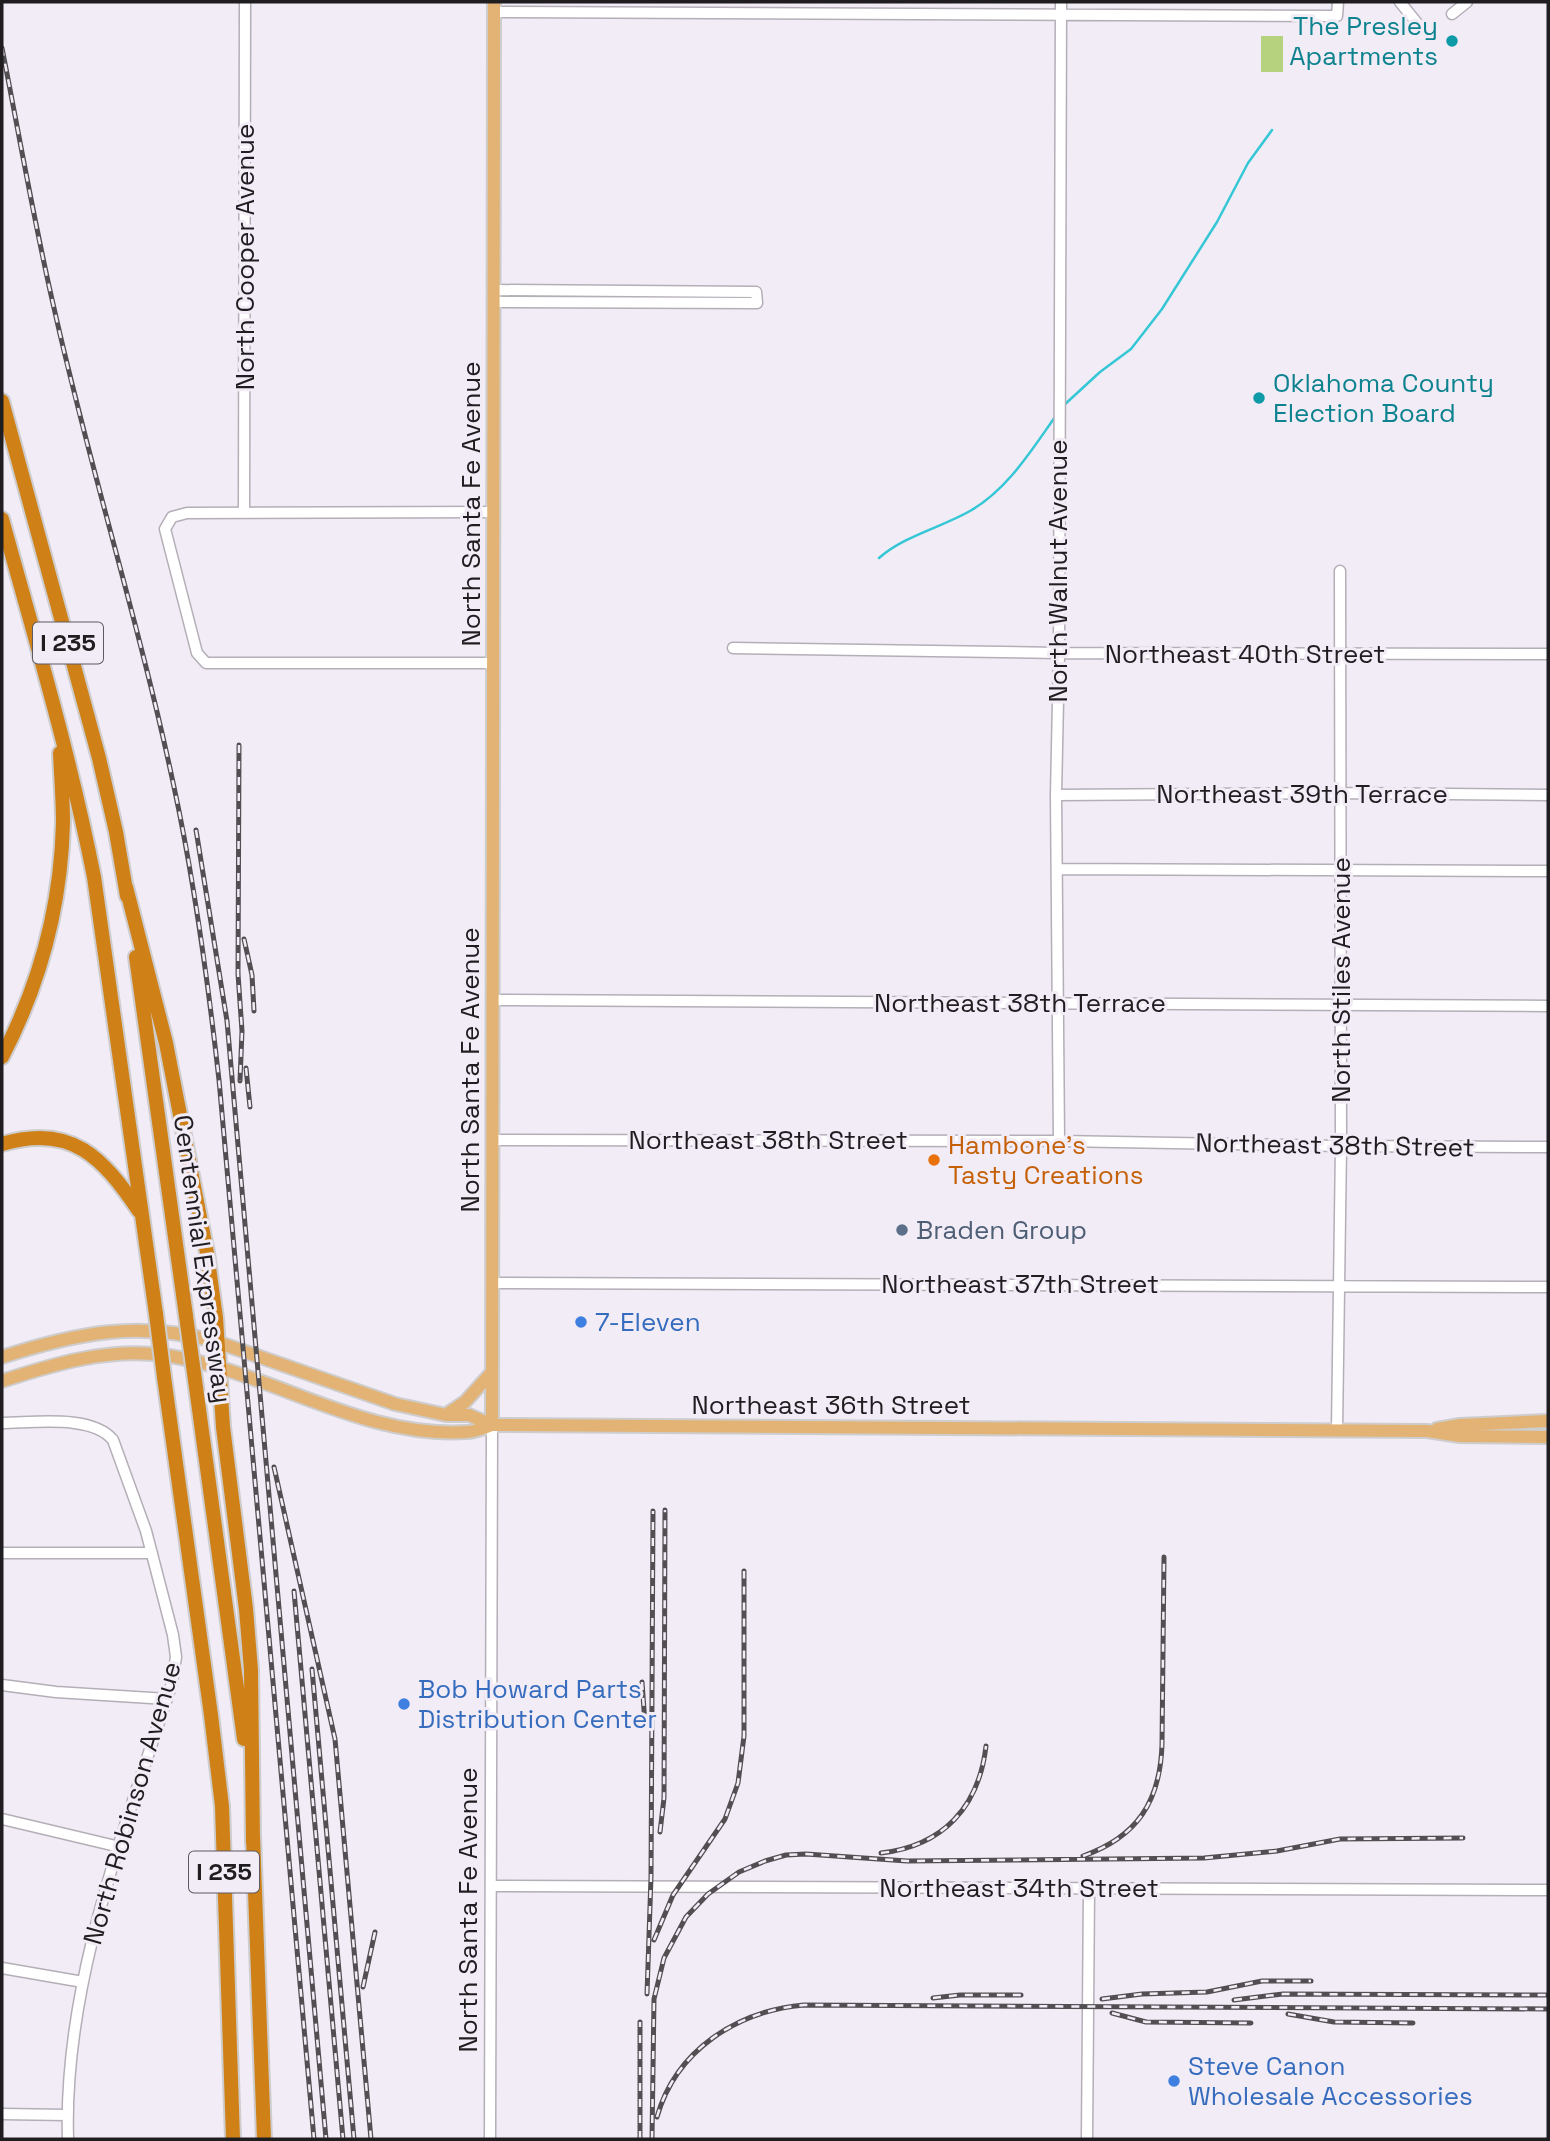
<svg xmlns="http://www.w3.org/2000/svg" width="1550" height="2141" viewBox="0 0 1550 2141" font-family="'Space Grotesk',sans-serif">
	<rect width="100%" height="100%" fill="#f2ecf6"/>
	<path fill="#b7d27f" d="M1261 36H1283V72H1261Z"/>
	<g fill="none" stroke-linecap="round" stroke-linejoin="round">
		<path stroke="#35c7d5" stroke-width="2.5" d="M1063 406 1100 372 1131 349 1162 309 1217 222 1248 163 1272 130
			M879 558C904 536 940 528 970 511 1007 490 1031 451 1055 417"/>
		<defs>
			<path id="minor" d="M1400 2 1421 28
				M494 12 1337 16 1338 2
				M1452 14 1467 2
				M493 290 756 292 757 303 493 302
				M493 512 187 513 172 517 165 529 197 653 206 663H493
				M244 513 245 2
				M733 648 1059 653 1548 654
				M1056 795 1341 793 1548 795
				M1057 869 1548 871
				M493 1000 1548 1006
				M492 1140 1059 1141 1341 1146 1548 1147
				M1059 1141 1056 795 1059 653 1061 2
				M492 1283 1548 1287
				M2 1423C33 1423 92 1414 113 1440L146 1531 173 1635 176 1657 172 1683C125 1828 63 1986 68 2139
				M1337 1430 1341 1146 1340 571
				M2 1553H152
				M2 1685 56 1692 167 1699
				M2 1819 120 1847
				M491 1886 1548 1890
				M2 1968 83 1982
				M2 2114 67 2115
				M490 2139 492 1425
				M1087 2139 1089 1888"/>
			<path id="major" d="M2 1357C76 1333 140 1320 217 1342L395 1404 446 1415H469L492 1425
				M2 1381C54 1364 107 1348 163 1355 267 1369 360 1439 466 1432 475 1432 484 1428 492 1425L1427 1431 1460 1436 1548 1437
				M447 1414 465 1402 492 1372
				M492 1425 494 2
				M1437 1429 1460 1425 1548 1421"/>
			<path id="highway" d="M2 401 99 758 116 832 127 896
				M2 519C35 638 70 756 94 877L156 1314
				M126 887 166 1043 207 1253 216 1318 223 1427 246 1609 251 1670 253 1843
				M136 957 186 1316
				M2 1057C40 984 61 905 63 823 63 800 61 776 60 753
				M2 1144C72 1123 103 1158 139 1211
				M164 1377 211 1715 222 1806 233 2139
				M195 1380 244 1739
				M253 1836 264 2139"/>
		</defs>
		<use href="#minor" stroke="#b4aeb7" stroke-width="13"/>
		<use href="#major" stroke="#cecdce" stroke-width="16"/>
		<use href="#highway" stroke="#cecdce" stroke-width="18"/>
		<use href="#minor" stroke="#fff" stroke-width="10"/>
		<use href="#major" stroke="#e2b374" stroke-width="12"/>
		<use href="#highway" stroke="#cf8118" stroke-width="14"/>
		<defs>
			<path id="rail" d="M2 48C19 134 34 222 54 308 90 469 140 626 174 787 195 884 208 982 219 1080L314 2139
				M239 745 238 974 242 1031 240 1081
				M196 830 227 1021 326 2139
				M244 939 252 975 254 1011
				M246 1068 250 1107
				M274 1467 335 1739 371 2139
				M294 1591 343 2139
				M312 1669 354 2139
				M642 1682 645 1724
				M660 1832 664 1798 665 1510
				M881 1853C943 1846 979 1807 986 1746
				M1083 1856C1137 1837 1160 1802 1162 1745L1164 1557
				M654 1940 673 1895 725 1819 738 1783 744 1736V1571
				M363 1987 375 1932
				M647 1994 651 1877 653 1511
				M933 1998 960 1995H1021
				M1102 1999 1142 1994 1207 1992 1262 1981H1311
				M1234 2000 1283 1994 1548 1995
				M1112 2013 1146 2022 1251 2023
				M1288 2014 1334 2022 1413 2023
				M657 2117C676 2050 737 2011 804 2005L1548 2009
				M640 2139V2022
				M652 2139 654 1999 664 1958 686 1917 708 1894 739 1872 765 1861 786 1855 806 1854 907 1861 1204 1858 1277 1851 1340 1839 1463 1838"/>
		</defs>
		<use href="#rail" stroke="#524f53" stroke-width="5"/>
		<use href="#rail" stroke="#f2ecf6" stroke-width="2.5" stroke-dasharray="8" stroke-linecap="butt"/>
		<defs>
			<path id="highway-bridge" d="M156 1314 164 1377
				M186 1316 195 1380"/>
		</defs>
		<use href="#highway-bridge" stroke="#cecdce" stroke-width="18" stroke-linecap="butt"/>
		<use href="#highway-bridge" stroke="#cf8118" stroke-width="14"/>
	</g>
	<g fill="#0f9aa8" stroke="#f2ecf6" stroke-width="2.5">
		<circle cx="1452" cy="41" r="7"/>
		<circle cx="1259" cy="398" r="7"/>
	</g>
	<circle fill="#e8710a" stroke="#f2ecf6" stroke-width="2.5" cx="934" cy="1160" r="7"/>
	<circle fill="#5c6f8a" stroke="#f2ecf6" stroke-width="2.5" cx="902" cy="1230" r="7"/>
	<g fill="#3f7fe0" stroke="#f2ecf6" stroke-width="2.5">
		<circle cx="581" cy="1322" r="7"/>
		<circle cx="404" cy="1704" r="7"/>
		<circle cx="1174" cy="2081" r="7"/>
	</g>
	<g text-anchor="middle" stroke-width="6" stroke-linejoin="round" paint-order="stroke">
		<g fill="#f2ecf6" stroke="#5e5b60" stroke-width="2">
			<rect x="33" y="622.5" width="70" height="41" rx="5"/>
			<rect x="189" y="1851.5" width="70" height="41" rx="5"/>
		</g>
		<g font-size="24" font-weight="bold" fill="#1f1d20">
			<text x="68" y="651">I 235</text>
			<text x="224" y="1880">I 235</text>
		</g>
		<g font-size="26" fill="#0d838f" stroke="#f2ecf6" text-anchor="end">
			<text x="1438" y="35">The Presley<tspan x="1438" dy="30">Apartments</tspan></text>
			<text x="1273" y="392" text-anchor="start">Oklahoma County<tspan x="1273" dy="30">Election Board</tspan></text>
		</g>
		<g font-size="26" fill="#1f1d20" stroke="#f2ecf6">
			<text transform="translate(245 257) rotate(-90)" y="9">North Cooper Avenue</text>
			<text transform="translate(471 504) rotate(-90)" y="9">North Santa Fe Avenue</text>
			<text transform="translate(1058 571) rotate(-90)" y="9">North Walnut Avenue</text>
			<text x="1245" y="663">Northeast 40th Street</text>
			<text x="1302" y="803">Northeast 39th Terrace</text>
			<text transform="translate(1341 980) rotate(-90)" y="9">North Stiles Avenue</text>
			<text x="1020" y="1012">Northeast 38th Terrace</text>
			<text transform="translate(470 1070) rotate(-90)" y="9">North Santa Fe Avenue</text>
			<text x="768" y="1149">Northeast 38th Street</text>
			<text transform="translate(1335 1145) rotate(1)" y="9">Northeast 38th Street</text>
			<text transform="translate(203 1259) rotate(82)" y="9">Centennial Expressway</text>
			<text x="1020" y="1293">Northeast 37th Street</text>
			<text x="831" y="1414">Northeast 36th Street</text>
			<text transform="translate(132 1803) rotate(-74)" y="9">North Robinson Avenue</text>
			<text x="1019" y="1897">Northeast 34th Street</text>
			<text transform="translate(468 1910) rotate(-90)" y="9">North Santa Fe Avenue</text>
		</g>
		<g font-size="26" fill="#c56008" stroke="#f2ecf6" text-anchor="start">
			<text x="948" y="1154">Hambone's<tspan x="948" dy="30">Tasty Creations</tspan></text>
		</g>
		<g font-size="26" fill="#4e5e75" stroke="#f2ecf6" text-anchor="start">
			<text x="916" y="1239">Braden Group</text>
		</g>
		<g font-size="26" fill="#366cbe" stroke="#f2ecf6" text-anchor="start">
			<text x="595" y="1331">7-Eleven</text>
			<text x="418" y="1698">Bob Howard Parts<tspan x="418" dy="30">Distribution Center</tspan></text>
			<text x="1188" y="2075">Steve Canon<tspan x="1188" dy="30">Wholesale Accessories</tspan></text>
		</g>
	</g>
	<rect width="1550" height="2141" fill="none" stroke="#1f1d20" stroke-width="7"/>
</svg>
